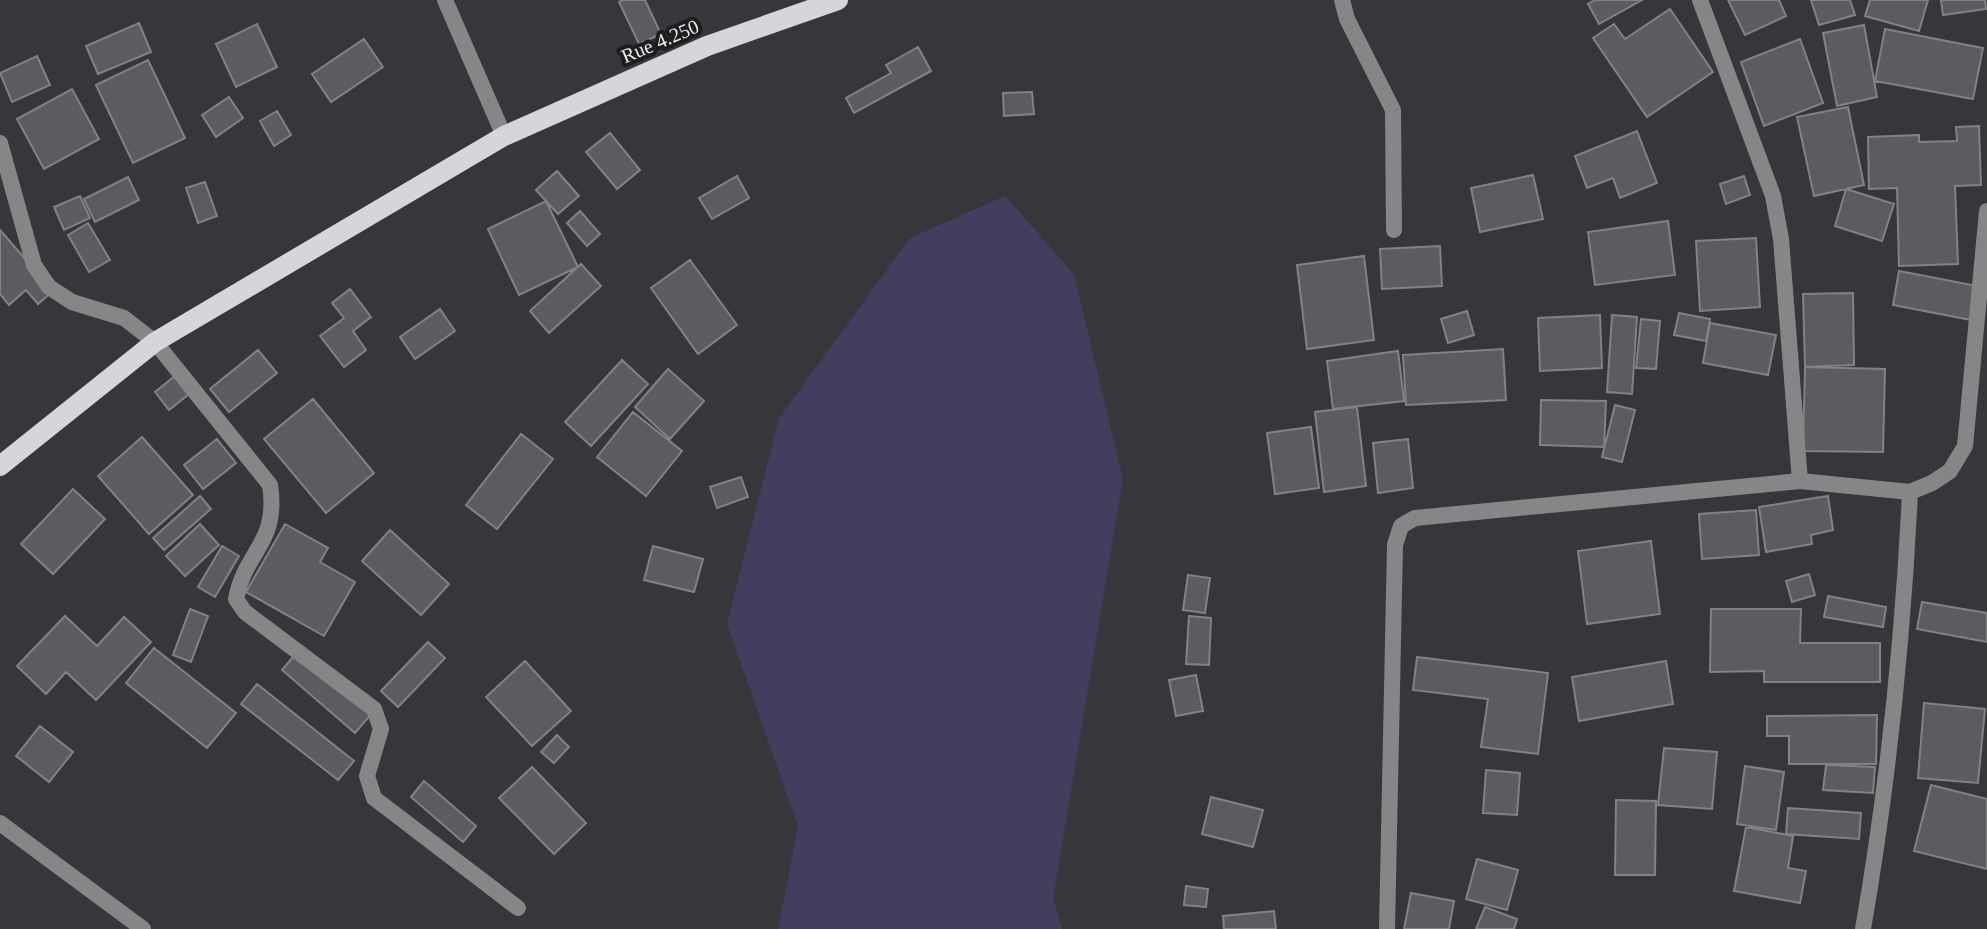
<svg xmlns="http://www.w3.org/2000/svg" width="1987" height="929" viewBox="0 0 1987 929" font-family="'Times New Roman',serif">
	<rect width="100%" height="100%" fill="#37363a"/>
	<path fill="#453d5d" d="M1005 196 1074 274 1123 479 1053 898 1062 929H778L798 826 727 624 779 418 910 238Z"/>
	<path fill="#5c5b5f" stroke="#828185" stroke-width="2" d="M623 0H645L661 34 639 44 619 2Z
		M1595 0H1642L1599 24 1588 4Z
		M1728 0H1779L1786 16 1745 35Z
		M1811 0H1850L1855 15 1819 25Z
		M1870 0H1928L1919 31 1865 16Z
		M1941 0H1985L1986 9 1943 15Z
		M1670 9 1713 72 1647 117 1593 38 1614 24 1625 39Z
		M139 23 151 52 98 74 86 46Z
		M257 24 277 67 236 87 216 44Z
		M1864 25 1877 97 1837 106 1823 33Z
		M1885 29 1983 48 1973 99 1875 81Z
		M364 39 383 67 331 102 312 74Z
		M1800 39 1823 103 1764 126 1741 62Z
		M918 47 931 71 854 113 846 98 891 73 886 65Z
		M37 56 50 85 12 102 0 73Z
		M148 60 185 138 133 163 96 85Z
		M72 89 99 139 44 169 17 119Z
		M1032 92 1034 114 1004 116 1003 93Z
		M229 97 243 118 216 137 202 115Z
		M1848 107 1864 185 1814 196 1797 117Z
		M277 111 291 135 274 146 260 121Z
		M1979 126 1981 185 1955 186 1958 264 1899 266 1897 188 1869 189 1868 137 1919 135V142L1957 141 1956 127Z
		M1637 131 1657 183 1620 198 1613 178 1587 188 1575 156Z
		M610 133 640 170 617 189 586 152Z
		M557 171 579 196 558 214 536 190Z
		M1533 175 1543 219 1480 232 1471 188Z
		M737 176 749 198 712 219 699 198Z
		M1744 176 1750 195 1726 204 1720 184Z
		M128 177 139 200 95 222 84 199Z
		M205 182 217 216 198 223 186 188Z
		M1846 189 1894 204 1882 241 1835 226Z
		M80 196 90 218 64 230 54 207Z
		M546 201 578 267 519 295 488 229Z
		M580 211 600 234 587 246 567 223Z
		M1668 221 1675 275 1595 285 1588 232Z
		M88 223 110 260 89 272 68 235Z
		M0 230 53 291 38 304 26 290 9 305 0 294Z
		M1756 238 1760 307 1700 311 1696 241Z
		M1440 246 1442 286 1382 289 1380 249Z
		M1364 256 1374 340 1307 349 1297 265Z
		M690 260 737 325 698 354 651 288Z
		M581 264 601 286 549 333 530 311Z
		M1899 271 1977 286 1971 320 1893 305Z
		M350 289 371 317 353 331 366 350 344 367 320 336 344 318 332 303Z
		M1853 293 1854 365 1805 367 1803 294Z
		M440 309 455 331 415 359 400 337Z
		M1467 311 1474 335 1448 343 1441 319Z
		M1679 313 1710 319 1706 341 1674 335Z
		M1600 315 1602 368 1540 371 1538 318Z
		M1612 315 1637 317 1632 394 1607 392Z
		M1641 319 1660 321 1656 369 1636 368Z
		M1710 323 1776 335 1768 375 1703 363Z
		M1503 349 1506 400 1406 405 1403 355Z
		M258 350 277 373 229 412 210 389Z
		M1398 351 1404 401 1333 409 1327 361Z
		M622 360 648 384 591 446 565 422Z
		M1805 367 1885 369 1883 452 1803 451Z
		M668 369 704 401 670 439 635 407Z
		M175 376 189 394 169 410 155 392Z
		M313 399 374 473 326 513 264 439Z
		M1541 400 1606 401 1604 447 1540 445Z
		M1615 405 1635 410 1622 462 1602 457Z
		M1357 407 1366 486 1324 492 1315 412Z
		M633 412 682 451 646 496 597 457Z
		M1311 427 1319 488 1275 494 1267 433Z
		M521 434 553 459 497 529 466 505Z
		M142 437 193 495 149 534 98 476Z
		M217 439 236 463 203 489 184 465Z
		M1408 439 1413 488 1378 493 1373 443Z
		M741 477 748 497 717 508 710 487Z
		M73 489 105 519 53 574 21 544Z
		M200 496 211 509 164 550 153 538Z
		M1828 496 1833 530 1811 535 1812 544 1766 552 1759 507Z
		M1756 510 1759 555 1702 559 1699 514Z
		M200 524 219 545 185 576 166 556Z
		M285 524 328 548 320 562 355 582 324 636 246 592Z
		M390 530 449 584 421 615 362 561Z
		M1651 541 1660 614 1587 624 1578 551Z
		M222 546 239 556 215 597 198 587Z
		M653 546 703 559 694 592 644 580Z
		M1809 574 1815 595 1792 602 1786 581Z
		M1188 575 1210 578 1205 613 1183 610Z
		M1828 596 1886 607 1883 627 1824 617Z
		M1922 602 1987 613V642L1917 629Z
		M190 609 208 616 191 662 173 655Z
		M1711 609H1801L1800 643H1880V682H1764V671L1710 672Z
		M65 616 97 646 124 617 151 642 96 700 66 672 46 694 17 666Z
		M1189 616 1211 618 1209 665 1186 664Z
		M428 642 445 658 398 707 381 691Z
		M154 648 236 713 207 748 126 683Z
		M299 650 372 713 355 733 282 670Z
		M1417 657 1548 673 1538 754 1481 747 1488 699 1413 690Z
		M525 661 571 711 532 746 486 697Z
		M1666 661 1673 704 1579 721 1572 677Z
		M1196 675 1203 711 1176 716 1169 680Z
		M257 684 354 761 338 780 241 704Z
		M1924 703 1985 709 1978 783 1918 778Z
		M1877 715 1876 764H1789V736H1767V716Z
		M40 726 73 752 49 782 16 756Z
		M557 735 569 747 554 763 541 752Z
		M1664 748 1717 752 1712 809 1658 805Z
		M1826 765 1875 767 1873 793 1823 790Z
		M1745 766 1784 772 1776 830 1737 824Z
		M532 767 586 823 554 854 499 798Z
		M1486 770 1520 773 1517 815 1483 813Z
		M424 781 476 826 463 842 411 797Z
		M1931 785 1987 799V869L1914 851Z
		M1211 797 1263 810 1253 847 1202 834Z
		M1616 800 1656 801 1655 875H1615Z
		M1788 808 1861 813 1859 839 1786 834Z
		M1746 827 1793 836 1788 868 1806 871 1800 903 1734 891Z
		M1477 859 1518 870 1507 910 1466 899Z
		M1186 886 1208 889 1206 907 1184 905Z
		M1411 893 1454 901 1449 929H1404Z
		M1485 907 1517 919 1514 929H1476Z
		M1274 911 1276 929H1224L1223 916Z"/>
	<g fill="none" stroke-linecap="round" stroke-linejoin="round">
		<path stroke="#868688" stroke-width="16" d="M445 0 504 136
			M1342 0 1347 19 1393 110 1394 230
			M1700 0 1773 196 1781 239 1800 481
			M0 143 34 265 49 287 72 302 124 318 155 342 270 485C279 544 245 550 236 599L245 612 374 709 381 729 367 776 374 798 518 908
			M0 823 143 929
			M1387 929 1395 545 1401 526 1415 518 1800 481 1910 492 1932 483 1950 471 1965 446 1987 211
			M1863 929C1888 785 1903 639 1910 492"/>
		<path stroke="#d6d5d9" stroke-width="20" d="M0 466 155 342 504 136 707 46 838 0"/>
	</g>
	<g text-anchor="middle" stroke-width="8" stroke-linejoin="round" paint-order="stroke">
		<g font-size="20" fill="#ececee" stroke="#1e1e20">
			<text transform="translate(660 41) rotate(-23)" y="7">Rue 4.250</text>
		</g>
	</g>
</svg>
